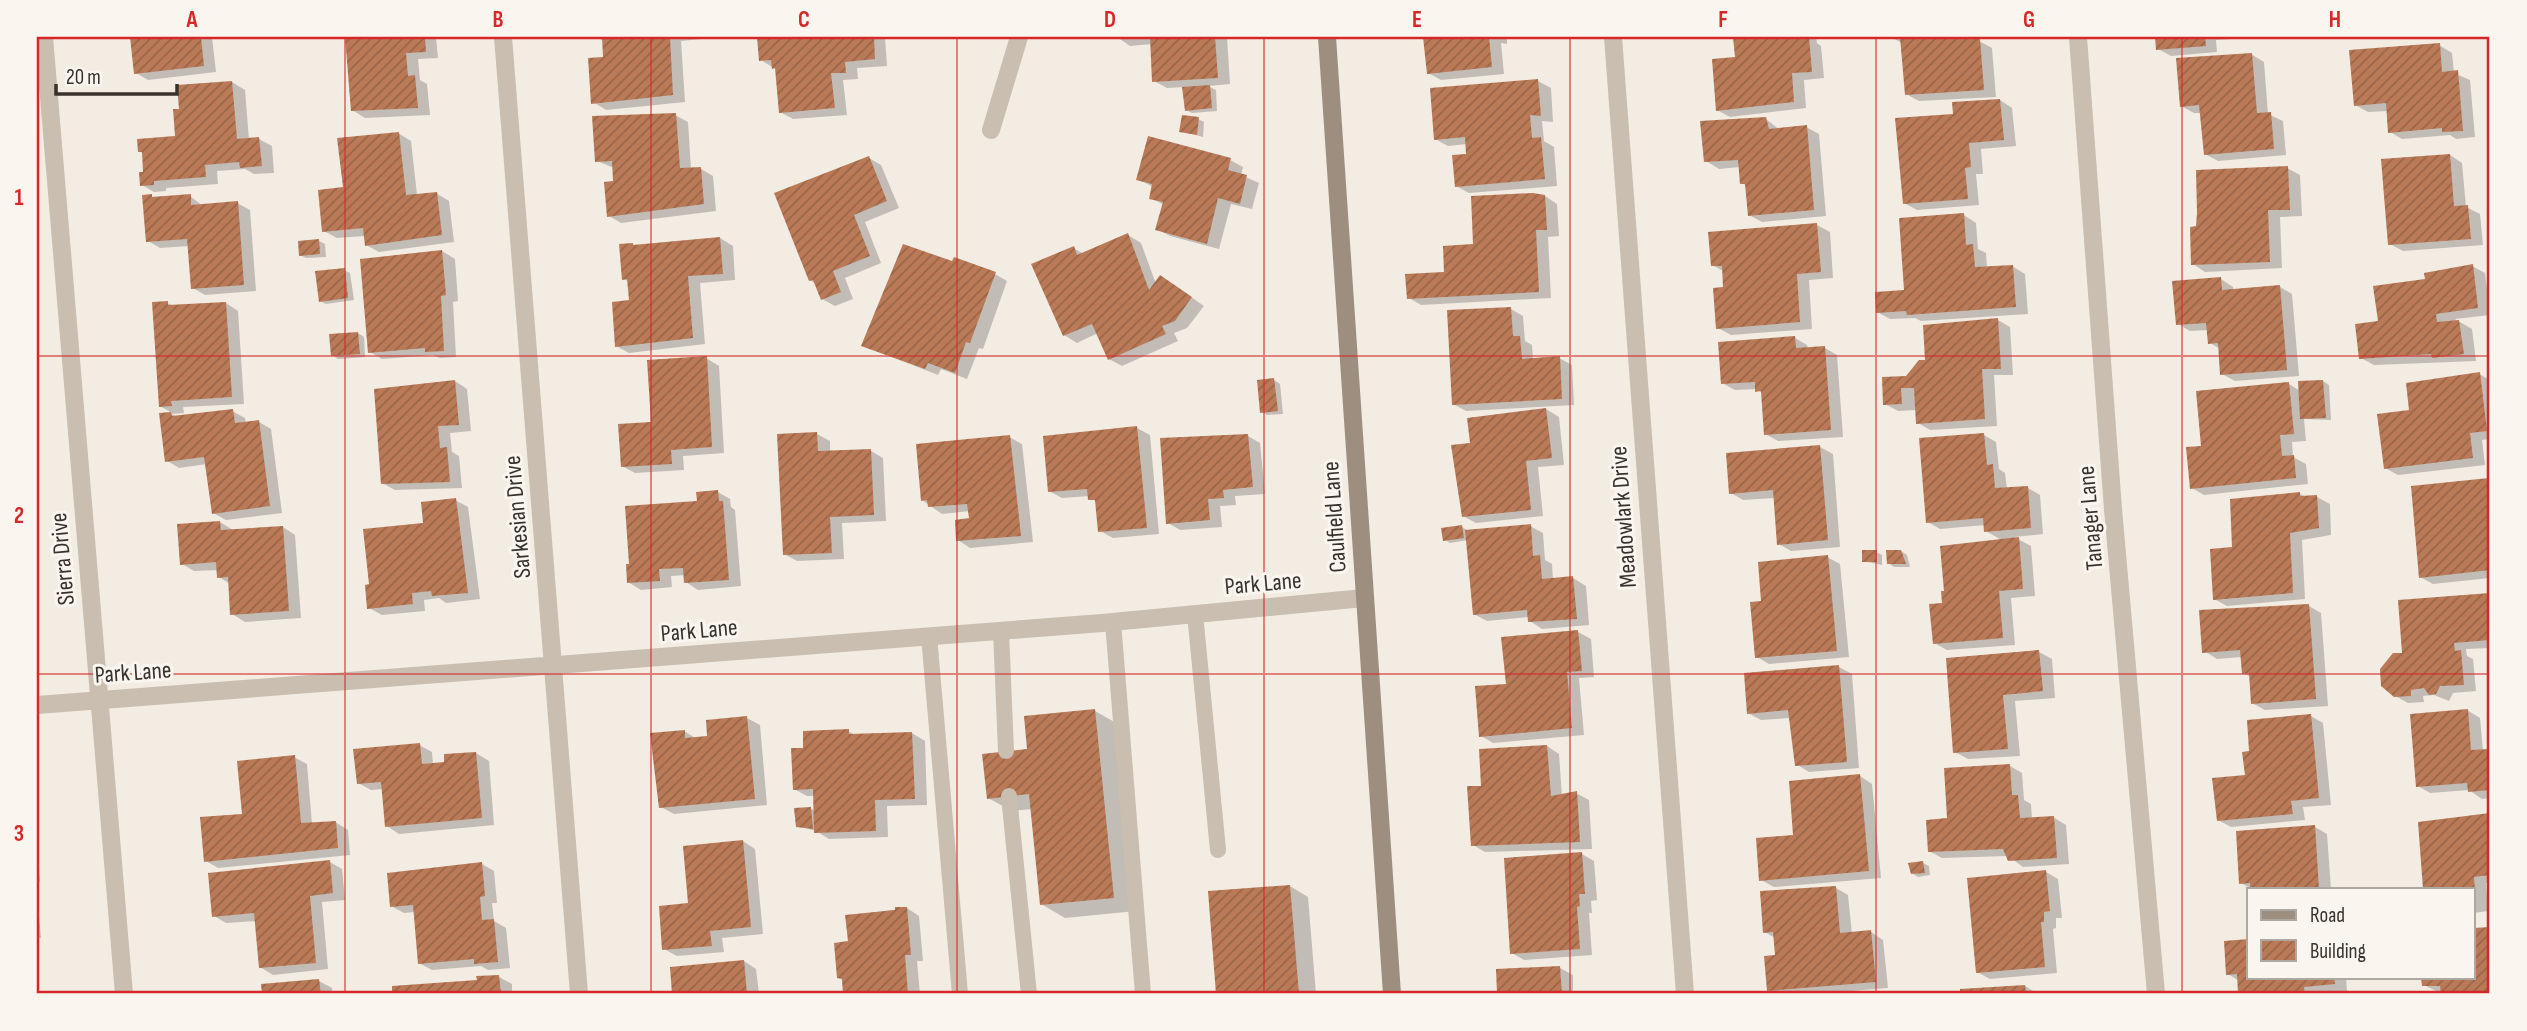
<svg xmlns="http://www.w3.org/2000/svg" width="2527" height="1031" viewBox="0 0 2527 1031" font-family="'Sofia Sans Condensed',sans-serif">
	<defs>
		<pattern id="building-hatch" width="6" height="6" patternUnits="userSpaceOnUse" patternTransform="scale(1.75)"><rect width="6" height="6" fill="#bb7a57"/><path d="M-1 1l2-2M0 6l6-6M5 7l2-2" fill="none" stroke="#996548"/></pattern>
	</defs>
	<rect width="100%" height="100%" fill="#f2ece3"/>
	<path fill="#0003" d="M132 37H212L216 72 148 80 136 73Z
		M347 37H436L438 58 418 59 420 80 427 84 430 115 365 118 352 110Z
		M596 37H701V39L681 41 685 102 606 110 593 102 605 59 604 41Z
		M759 37H885L887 66 857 68 858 79 843 80 847 115 793 119 780 112 777 70 761 60Z
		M1117 37H1227L1230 84 1208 86 1216 90 1217 111 1192 113 1186 110 1184 87 1167 88 1154 81 1152 44 1130 46Z
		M1425 37H1507V44L1501 43 1504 74 1441 80 1428 73Z
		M1735 37H1816L1817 43 1821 46 1824 78 1804 80 1806 108 1730 117 1717 110 1737 59Z
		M1891 37H1968V41H1979L1992 48 1996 97 1919 101 1906 94 1902 43Z
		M2157 37H2268L2216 40 2217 52 2171 56 2158 49Z
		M2439 45 2452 53 2454 73 2470 80 2475 137 2456 139 2450 135 2402 139 2390 132 2388 111 2368 112 2355 105Z
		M2251 54 2264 62 2268 114 2283 121 2286 155 2218 161 2205 154 2202 113H2194L2181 106Z
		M1538 81 1551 88 1553 122 1542 121 1544 141 1554 147 1557 186 1469 193 1456 186 1468 156 1467 144 1448 146 1435 139Z
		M232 82 245 90 249 140 259 139 272 146 274 173 254 174 245 169 217 171 218 184 166 188V191L154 192 142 185 144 154 139 151 177 137 181 110Z
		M2000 100 2012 108 2016 146 1981 149 1983 174H1976L1979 205 1917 210 1904 203 1955 115Z
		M675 115 688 122 691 169H701L713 176 716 211 621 223 609 216 615 183 614 168 597 161Z
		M1198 119 1204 122 1203 137 1181 131Z
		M1766 119 1780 130 1806 127 1819 134 1826 216 1762 222 1749 215 1747 186 1742 183 1740 167 1719 169 1706 161Z
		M398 133 411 141 417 195 436 193 449 201 454 242 379 252 366 245 365 236 337 238 324 231 345 188Z
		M2450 155 2462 163 2466 207 2480 214 2483 245 2403 251 2390 244Z
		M869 158 881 165 899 208 865 222 881 263 845 278 853 299 835 306 822 299 816 284 810 280Z
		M1230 160 1243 167 1241 175 1259 183 1252 209 1231 204 1219 249 1170 236 1157 229 1164 205 1151 198 1153 187 1138 179Z
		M2287 168 2300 175 2302 216 2280 217 2282 268 2205 272 2193 264 2197 228Z
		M190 196 203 206 237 203 250 210 256 291 205 295 193 288 189 246 160 248 148 241 144 197Z
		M1545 196 1557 204 1559 236 1548 237 1551 298 1421 305 1409 298 1446 274 1475 246Z
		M1964 215 1976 223 1978 249 1986 253 1987 268 2012 266 2025 274 2028 314 1921 321 1915 318 1890 319 1877 312 1906 292Z
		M1817 225 1830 232 1833 278 1809 280 1812 329 1731 335 1718 328 1725 289 1723 271 1712 265Z
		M1128 235 1141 243 1156 284H1173L1204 306 1187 328 1174 333 1178 341 1122 366 1109 359 1098 333 1077 343 1064 335 1073 248 1084 254Z
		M720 238 733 246 735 280 700 283 705 344 629 353 616 346 631 302 629 282 624 279 633 244 637 247Z
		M319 241 325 244 326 257 306 258 300 255Z
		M442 251 455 259 458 301 453 302 456 357 440 358 433 355 382 359 370 352Z
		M953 264 995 274 1007 281 983 349 979 348 967 379 941 369 938 375 864 346Z
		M2472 266 2485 273 2490 315 2455 319 2472 329 2476 361 2374 365 2361 358 2380 323 2426 281Z
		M344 270 350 273 354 300 326 304 320 301Z
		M2221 279 2233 287 2234 291 2280 287 2292 294 2299 376 2235 381 2222 374 2220 349 2210 343 2208 330 2190 331 2178 324Z
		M167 303 174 306 226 303 238 311 244 404 183 407 184 413 171 414 178 417 232 411 245 418 246 423 259 422 271 429 282 513 226 520 213 513 207 464 179 468 166 460 161 415 172 413 160 406Z
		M1511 309 1523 316 1525 341 1532 345 1533 360 1559 358 1572 365 1574 405 1466 411 1453 404Z
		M1998 320 2010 327 2013 375H1994L1997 426 1930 430 1918 423 1917 410 1898 411 1885 404 1907 378 1927 362Z
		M358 333 364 337 365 357 338 359 332 355Z
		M1795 338 1807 345 1808 349 1825 348 1837 355 1843 437 1778 441 1765 434 1763 394 1757 389 1735 390 1722 383Z
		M706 358 719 366 724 453 683 456 684 470 635 473 622 466Z
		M2479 374 2490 380V439L2482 440 2485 465 2398 475 2385 468 2411 411Z
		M1274 380 1280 384 1283 414 1267 415 1262 412Z
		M455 381 467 389 471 431 450 433 452 452 459 456 462 488 395 490 382 483Z
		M2323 381 2329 385 2331 420 2304 419 2306 441 2292 442 2293 457 2306 464 2308 484 2204 495 2192 488 2203 448 2289 384 2300 391Z
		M1546 409 1559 417 1564 465 1538 467 1543 516 1476 523 1463 516Z
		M1137 428 1150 435 1159 534 1113 538 1100 531 1097 503 1090 496 1062 498 1049 491Z
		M817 434 830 441V453L871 451 883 458 886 521 842 523 844 559 797 561 784 554Z
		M1984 435 1996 442 1999 469 2005 473 2007 489 2028 488 2040 495 2043 534 2014 537 2031 546 2035 596 2011 598 2015 645 1947 650 1934 643 1944 605 2003 541 1986 531 1985 525 1940 529 1928 522Z
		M1248 436 1260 443 1265 494 1235 496 1236 505 1220 506 1222 527 1180 530 1168 523Z
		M1009 437 1022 444 1033 542 970 548 958 540 971 520 970 511 942 514 922 500Z
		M1820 447 1833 454 1840 547 1791 551 1779 544 1775 498 1743 500 1731 493Z
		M2489 479 2490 578 2433 584 2420 577Z
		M718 492 730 499 731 507 735 510 741 586 698 590 686 582 685 575 671 576 672 587 641 590 628 582 699 503Z
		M2300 494 2306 497H2317L2330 504 2331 535 2302 540 2305 599 2227 606 2214 599 2234 549Z
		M455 500 468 507 480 599 446 603 439 598 424 600 425 611 382 615 369 608 371 586 425 525Z
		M220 522 233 530 283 527 295 535 301 618 245 622 232 614 230 584 219 577V570L194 571 182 564Z
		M1530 526 1543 533 1545 560 1552 564 1553 580 1573 578 1586 586 1589 625 1542 629 1530 621 1529 617 1487 621 1474 614 1468 540 1450 543 1445 540 1462 527 1467 530Z
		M1901 551 1907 555 1910 567H1894L1888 563Z
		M1876 552 1882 555V565L1863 561Z
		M1827 557 1840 564 1849 657 1769 664 1757 657 1763 603Z
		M2490 595V648L2466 649 2467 656 2473 659 2476 691 2453 693 2449 701 2434 695 2423 696 2424 702 2408 703 2395 696 2404 654 2400 602Z
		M2309 606 2321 613 2328 706 2265 710 2252 703 2251 677 2243 673 2242 657 2217 659 2204 651Z
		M1578 632 1591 639 1594 677 1579 678 1584 735 1493 743 1481 736 1508 685Z
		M2039 652 2052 659 2055 698 2015 701 2020 756 1968 759 1955 752Z
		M1839 667 1852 674 1859 768 1809 772 1796 764 1790 718 1761 720 1748 713Z
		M2467 710 2480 718 2483 751 2490 750V798L2482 799 2469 790 2430 793 2418 786Z
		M1095 711 1118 724 1136 911 1065 918 1041 904 1032 809 1012 811 988 798 1029 751Z
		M2311 716 2323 723 2331 805 2303 807 2305 820 2231 827 2218 820 2247 777 2251 753Z
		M747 718 760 725 767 805 674 814 661 807 684 731 697 739 709 738Z
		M848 731 857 736 912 733 925 741 927 805 887 806 888 837 829 839 816 831 798 826 810 808 815 811V796H807L794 789 805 750Z
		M419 745 432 752 433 765 476 753 489 761 494 825 399 834 387 826 383 789 371 790 358 783Z
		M1547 746 1559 754 1562 796 1576 793 1589 800 1592 849 1485 852 1473 845 1483 788Z
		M294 757 307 764 312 824 335 822 348 830 350 855 218 868 206 861Z
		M2010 766 2022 773 2024 800 2031 804 2032 819 2053 817 2066 825 2069 864 2023 867 2008 856 1942 858 1929 851 1949 820Z
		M1860 776 1872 784 1881 878 1774 887 1761 880 1795 837Z
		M2490 815V883H2486L2488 911 2473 913V889H2425L2420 824Z
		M2315 827 2327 834 2331 889H2252L2241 883Z
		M37 840 40 882 37 883Z
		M743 841 755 849 763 934 722 938 724 952 677 956 664 949 690 905Z
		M1582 854 1594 861 1597 900 1591 901 1592 913H1589L1592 955 1524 960 1512 953Z
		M330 862 342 869 345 900 322 902 328 969 273 975 260 967 256 921 226 923 214 916Z
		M1923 863 1929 866 1930 875 1918 877 1912 873Z
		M482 864 494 871 497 903H492L494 921 506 928 510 968 488 970 481 966 432 970 419 963 415 912 404 913 391 906Z
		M2046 872 2058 879 2062 918H2056V928L2053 929 2057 973 1990 979 1977 972Z
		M1290 886 1308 897 1316 994H1217L1209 893Z
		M1836 888 1848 895 1852 934 1871 932 1883 940 1888 988 1813 994H1777L1769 990 1777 957 1775 938 1765 932Z
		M37 895 41 938H37Z
		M907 908 919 916 923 961H917L920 994H844L836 944 850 943 847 916Z
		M2490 928V994H2442L2424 985 2423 977H2473V930Z
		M2225 942 2249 977H2346L2347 991 2240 994 2239 981 2228 974Z
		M744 961 756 969 759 994H674L672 968Z
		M1560 968 1573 975V994H1499L1498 971Z
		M499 977 512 984V994H394V988L479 982Z
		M319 981 332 988V994H264L263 985Z
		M2025 986 2038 994H1962V990Z"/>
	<path fill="url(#building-hatch)" d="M130 37H201L204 66 134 74Z
		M345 37H425L426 52 406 53 408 76 415 75 418 108 351 111Z
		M602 37H670L673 95 591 104 588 58 603 57Z
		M757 37H874L875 59 845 62 846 73H831L835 108 779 113 775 68 772 69 771 60 759 61Z
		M1150 37H1215L1218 78 1152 82Z
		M1423 37H1489L1492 67 1427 74Z
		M1733 37H1809L1812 72 1792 73 1794 102 1716 111 1712 59 1735 57Z
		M1900 37 1980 39 1984 90 1905 95Z
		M2155 37H2205L2206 46 2156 50Z
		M2440 43 2442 72 2458 70 2463 131 2442 132V128L2388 133 2386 103 2354 106 2349 50Z
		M2252 53 2257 113 2271 112 2274 149 2204 155 2199 105 2180 107 2176 58Z
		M1538 79 1541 116 1530 115 1532 138 1541 137 1545 179 1455 187 1452 155 1466 154 1465 137 1434 140 1430 88Z
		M232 81 237 139 259 137 262 166 240 168 239 162 205 165 206 177 154 181V185L140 186 139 172H143L142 152H138L137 139 175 136 173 109H179L177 85Z
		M1210 85 1212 108 1185 111 1182 87Z
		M2000 99 2004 140 1969 143 1971 167 1965 168 1968 199 1903 204 1895 118 1953 114 1952 102Z
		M676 113 680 168 701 167 704 204 607 217 604 182 613 181 612 161 595 162 592 116Z
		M1182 115 1199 117 1197 135 1179 132Z
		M1766 117 1769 129 1807 125 1814 210 1748 216 1745 184H1740L1738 160 1704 162 1700 121Z
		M399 132 406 195 437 192 442 235 365 246 363 228 322 232 318 190 343 187 337 138Z
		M1148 136 1231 158 1228 170 1247 175 1240 204 1218 198 1207 244 1155 230 1163 202 1149 199 1152 184 1136 180Z
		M2450 154 2454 206 2468 205 2471 239 2388 245 2381 159Z
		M869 156 887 201 854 215 870 256 833 271 841 292 821 300 813 280 809 281 774 193Z
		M2288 166 2290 210H2268L2270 262 2191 265 2190 227 2196 226 2197 213 2196 170Z
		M1533 193 1545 195 1547 230H1536L1539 292 1407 299 1405 274 1444 272 1443 246 1473 244 1471 196Z
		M152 194V197L191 194V205L238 201 244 285 191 289 187 239 146 242 142 195Z
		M1964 213 1966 245 1973 244 1975 267 2013 265 2016 307 1907 315 1906 311 1876 313 1875 292 1904 290 1899 218Z
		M1817 223 1821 272 1797 274 1800 322 1716 329 1713 288 1723 287 1722 266H1711L1708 232Z
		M1128 233 1149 290 1160 275 1192 297 1175 321 1162 326 1166 334 1108 360 1092 324 1063 336 1031 264 1074 246 1077 255Z
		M720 237 723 274 688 276 693 338 615 347 612 302 629 300 627 279 622 280 619 244 633 243V245Z
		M319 239 320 254 299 256 298 241Z
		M903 244 952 261 954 257 996 272 970 343 966 342 955 373 928 363 925 369 861 346Z
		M442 250 446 295 441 296 444 351 425 352V348L368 353 360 259Z
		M2473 264 2478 308 2436 314 2437 322 2459 320 2464 354 2432 358 2431 354 2359 359 2355 324 2378 321 2373 286 2425 279 2424 273Z
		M345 268 348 298 319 302 315 271Z
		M2221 277 2222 290 2280 285 2287 370 2220 375 2218 343 2208 344 2206 323 2176 325 2172 281Z
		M168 301V305L226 302 232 397 171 401 172 406 159 407 152 302Z
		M1511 307 1513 336H1520L1522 359 1560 356 1562 399 1452 405 1447 310Z
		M1998 318 2001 369H1982L1985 419 1916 424 1914 388H1901L1902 404 1883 405 1882 377 1906 376 1919 360H1925L1923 325Z
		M358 332 360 354 331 356 329 334Z
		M1795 336 1796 348 1825 346 1831 430 1764 435 1761 391 1755 392V382L1721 384 1718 342Z
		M707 356 712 447 671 450 672 464 621 467 618 424 651 422 647 360Z
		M2480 372 2487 431 2470 433 2473 458 2384 469 2377 414 2409 410 2406 383Z
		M1274 378 1278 411 1260 413 1257 380Z
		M455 380 459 425 438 426 440 448 447 447 450 482 381 484 374 389Z
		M2323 380 2326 418 2300 419 2298 381Z
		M2289 382 2294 434 2280 435 2282 456 2294 455 2296 478 2190 489 2186 447 2201 446 2196 391Z
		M1546 408 1552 458 1526 461 1531 510 1462 517 1451 445 1470 443 1467 418Z
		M233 409 235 423 259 420 270 506 212 514 204 457 165 462 159 413 171 412 172 416Z
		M1137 426 1147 528 1098 532 1095 500H1088L1087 489 1048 492 1043 436Z
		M817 432 818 451 871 449 874 515 830 517 832 553 783 555 777 434Z
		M1984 433 1987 465 1993 464 1995 488 2028 486 2031 528 1984 532 1983 518 1926 523 1919 438Z
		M1248 434 1253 487 1223 490 1224 498 1208 499 1210 520 1166 524 1160 438Z
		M1010 435 1021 536 956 541 955 520 969 518 967 504 928 507 927 500 921 501 916 444Z
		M1820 445 1828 540 1777 545 1773 490 1729 494 1726 453Z
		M2489 478 2490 570 2419 578 2411 486Z
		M718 490 719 501H723L729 580 684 583 683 568 659 569 660 581 627 583 626 564H629L625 506 697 501 696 492Z
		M2300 492V496L2317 495 2319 528 2290 533 2293 593 2213 600 2210 549 2232 547 2230 499Z
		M456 498 468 593 432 596 431 591 412 593 413 604 367 609 365 585 369 584 363 529 423 523 421 502Z
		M220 521 221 530 283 526 289 611 230 615 228 577 217 578 216 562 180 565 177 524Z
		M1531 524 1533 556 1540 555 1542 579 1573 576 1577 619 1528 622 1527 610 1473 615 1465 530Z
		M1462 525 1464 538 1443 541 1441 528Z
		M2019 537 2023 589 1999 591 2003 638 1933 644 1929 604 1942 603 1941 591H1944L1940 546Z
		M1862 550H1877V562H1862Z
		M1886 550H1901L1906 564H1887Z
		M1828 555 1837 651 1755 658 1750 602 1761 601 1758 562Z
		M2490 593V640L2454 643 2455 651 2461 650 2464 685 2440 686 2436 694 2429 695 2424 688 2411 690V696L2394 697 2381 686 2380 669 2393 653H2402L2398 600Z
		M2309 604 2316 699 2251 704 2249 673 2242 674 2240 650 2202 653 2199 610Z
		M1578 630 1582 671 1567 672 1572 728 1479 737 1475 686 1506 684 1501 637Z
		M2039 650 2043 691 2003 695 2008 749 1953 753 1946 658Z
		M1839 665 1847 762 1795 766 1788 710 1747 714 1744 673Z
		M1095 709 1114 898 1040 905 1029 794 987 799 982 754 1027 749 1024 716Z
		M2468 709 2471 750 2490 749V790L2468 792 2467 783 2416 787 2410 714Z
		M2311 714 2319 798 2291 801 2293 814 2217 821 2212 778 2245 775 2242 752 2249 751 2247 720Z
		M747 716 755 799 659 808 650 733 685 730V738L707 736 706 720Z
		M849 729V734L912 732 915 799 875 800 876 831 814 833 813 789 793 790 791 748H803V731Z
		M420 743 422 764 444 762V754L476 752 482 818 385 827 381 782 357 784 353 749Z
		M1547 745 1551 796 1577 791 1580 842 1471 846 1467 786H1481L1479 749Z
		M295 755 301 823 336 821 338 848 204 862 200 817 242 814 237 761Z
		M2010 764 2012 795H2018L2020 818 2054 816 2057 858 2008 861 2003 849 1928 852 1926 820 1947 818 1944 768Z
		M1860 774 1869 871 1759 881 1756 838 1793 835 1789 781Z
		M811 807 813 829 796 827 794 808Z
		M2490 813V875L2474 877 2476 905H2473V889H2423L2418 822Z
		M2315 825 2319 889H2250V883L2239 884 2236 831Z
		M743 840 751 927 710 931 712 946 662 950 659 906 688 903 683 846Z
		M1582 852 1585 894H1579L1580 906 1577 907 1580 949 1510 954 1504 858Z
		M330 860 333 893 310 896 316 963 259 968 254 913 212 917 208 873Z
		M1923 861 1925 873 1911 874 1908 863Z
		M482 862 485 896 480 897 482 920 494 919 498 962 474 964V959L418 964 413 905 390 907 387 873Z
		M2046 870 2050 911 2044 912V922H2041L2045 967 1976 973 1967 878Z
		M1290 885 1299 994H1216L1208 891Z
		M1836 886 1840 933 1871 930 1876 982 1767 991 1764 956 1775 955 1773 932 1763 933 1760 891Z
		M895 907H907L911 955H905L908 994H843L842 979 837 978 834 943 848 941 845 915 895 910Z
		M2490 927V994H2441L2440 986H2422L2421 977H2473V928Z
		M2249 939V977H2334L2335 984 2304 987 2305 994H2238L2237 974 2226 975 2224 941Z
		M744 960 747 994H672L670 967Z
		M1560 966 1562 994H1497L1496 969Z
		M499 975 501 994H392V986L477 980 476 976Z
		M319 979 321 994H262L261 984Z
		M2025 985 2026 994H1960V989Z"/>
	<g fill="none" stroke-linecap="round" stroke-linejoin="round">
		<path stroke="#c9beaf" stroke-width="16" d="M1195 614 1218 850
			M1113 622 1143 994
			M1001 631 1006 751
			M929 636 960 994
			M1009 796 1029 994"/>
		<path stroke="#c9beaf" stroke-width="18" d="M44 37 124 994
			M503 37 579 994
			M1613 37 1685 994
			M2078 37 2113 509 2156 994
			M991 130 1019 37
			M37 705 1102 623 1364 598"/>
		<path stroke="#9d8e80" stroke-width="18" d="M1327 37 1392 994"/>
	</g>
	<path fill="none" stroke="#d62828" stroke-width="2" stroke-opacity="0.55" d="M345 37V994M651 37V994M957 37V994M1264 37V994M1570 37V994M1876 37V994M2182 37V994M37 356H2490M37 674H2490"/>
	<g text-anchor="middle" stroke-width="6" stroke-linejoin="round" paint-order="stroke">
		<g font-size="24" fill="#39322c" stroke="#faf6ef">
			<text transform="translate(517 517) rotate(-95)" y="8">Sarkesian Drive</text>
			<text transform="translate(1334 517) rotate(-94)" y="8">Caulfield Lane</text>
			<text transform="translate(1623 517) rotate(-94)" y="8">Meadowlark Drive</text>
			<text transform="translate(2090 518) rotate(-95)" y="8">Tanager Lane</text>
			<text transform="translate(62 559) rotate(-95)" y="8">Sierra Drive</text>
			<text transform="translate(1263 583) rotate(-5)" y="8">Park Lane</text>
			<text transform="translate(699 630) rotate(-5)" y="8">Park Lane</text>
			<text transform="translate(133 672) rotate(-4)" y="8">Park Lane</text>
		</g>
	</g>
	<rect width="2527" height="1031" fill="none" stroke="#faf6ef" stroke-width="77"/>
	<rect x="2247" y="888" width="228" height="91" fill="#faf6ef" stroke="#ada8a1" stroke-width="2"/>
	<rect x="2261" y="910" width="35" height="10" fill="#9d8e80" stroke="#ada8a1" stroke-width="2"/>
	<text x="2310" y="922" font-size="21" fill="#39322c">Road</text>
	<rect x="2261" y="940" width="35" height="21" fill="url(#building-hatch)" stroke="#ada8a1" stroke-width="2"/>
	<text x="2310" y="958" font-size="21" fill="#39322c">Building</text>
	<path d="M56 84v10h121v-10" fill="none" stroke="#39322c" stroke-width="3.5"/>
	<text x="66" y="84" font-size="21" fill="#39322c" stroke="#faf6ef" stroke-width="5" paint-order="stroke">20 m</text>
	<rect x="38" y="38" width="2450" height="954" fill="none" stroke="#d62828" stroke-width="2.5"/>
	<g font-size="23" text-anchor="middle" font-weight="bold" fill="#d62828">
		<text x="192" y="27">A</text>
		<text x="498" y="27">B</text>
		<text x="804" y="27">C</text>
		<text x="1110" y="27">D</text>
		<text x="1417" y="27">E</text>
		<text x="1723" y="27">F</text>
		<text x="2029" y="27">G</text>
		<text x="2335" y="27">H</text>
		<text x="19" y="205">1</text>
		<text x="19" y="523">2</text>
		<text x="19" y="841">3</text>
	</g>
</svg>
